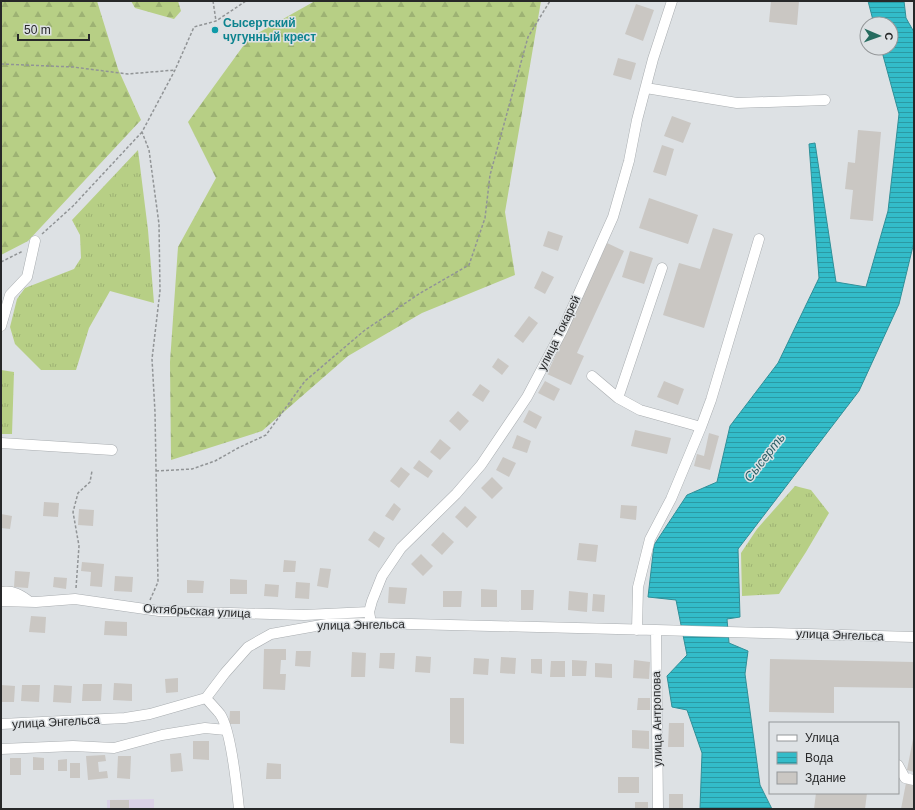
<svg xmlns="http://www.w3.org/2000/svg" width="915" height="810" viewBox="0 0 915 810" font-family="Helvetica,sans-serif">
	<defs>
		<pattern id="grass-tufts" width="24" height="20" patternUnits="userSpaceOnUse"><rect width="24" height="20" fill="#b7cf85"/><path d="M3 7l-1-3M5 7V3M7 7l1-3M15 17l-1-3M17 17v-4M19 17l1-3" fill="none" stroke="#9db273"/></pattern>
		<pattern id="forest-firs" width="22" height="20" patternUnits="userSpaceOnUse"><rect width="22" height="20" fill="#b7cf85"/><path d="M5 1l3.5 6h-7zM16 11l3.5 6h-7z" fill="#9db273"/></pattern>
		<pattern id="water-rules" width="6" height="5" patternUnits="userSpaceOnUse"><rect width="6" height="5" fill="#33bcc9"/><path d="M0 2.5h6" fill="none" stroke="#2b99a3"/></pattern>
	</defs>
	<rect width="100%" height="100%" fill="#dde1e4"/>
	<path fill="#dbd2e7" d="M154 799V809H107V800Z"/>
	<path fill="url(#grass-tufts)" d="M138 150 148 230 154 303 110 291 89 328 76 370H41L15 344 10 327 17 299 25 288 74 269 81 258 80 235 72 220Z
		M1 370 14 372 12 434H1Z
		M795 486 811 490 829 513 806 552 779 594 742 596 741 553 757 529Z"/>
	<path fill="url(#forest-firs)" d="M1 1H97L118 69 141 120 28 241 1 255Z
		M131 1H178L181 11 174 19 135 8Z
		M315 1H541L505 212 515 275 422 313 348 356 262 431 171 460 170 362 178 247 216 178 188 122 249 38Z"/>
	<path fill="url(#water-rules)" stroke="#2f9099" d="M868 1H904L906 18 914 32V242L899 304 859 391 738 549 740 617 727 619 729 643 748 651 745 674 760 785 772 809H700L702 753 687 710 672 707 667 676 687 655 676 600 648 597 654 545 687 495 717 482 730 426 778 363 819 278 809 144 815 143 836 282 866 287 888 211 899 114 881 48H891V24H874Z"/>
	<path fill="#cac7c3" d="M771 1H799L797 25 769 22Z
		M636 4 654 10 643 41 625 34Z
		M618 58 636 63 631 80 613 75Z
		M672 116 691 123 683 143 664 136Z
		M858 130 881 132 873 221 850 219 853 190 845 189 848 162 855 163Z
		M662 145 674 149 666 176 653 172Z
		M649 198 698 215 688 244 639 228Z
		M713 228 733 234 704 328 663 315 679 263 700 269Z
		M548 231 563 236 558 251 543 246Z
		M607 243 624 251 577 353 584 356 571 385 547 374Z
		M630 251 653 258 644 284 622 277Z
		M542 271 554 277 545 294 534 288Z
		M529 316 538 323 523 343 514 336Z
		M498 358 509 366 502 375 492 367Z
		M545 381 560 389 554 401 538 393Z
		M664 381 684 389 678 405 657 397Z
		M480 384 490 391 483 402 472 395Z
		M529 410 542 417 536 429 523 422Z
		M458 411 469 421 460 431 449 421Z
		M635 430 671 438 667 454 631 446Z
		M709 433 719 436 710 470 694 466 697 454 704 456Z
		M517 435 531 441 527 453 512 448Z
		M440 439 451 448 440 460 430 452Z
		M503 457 516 463 509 477 496 470Z
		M419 460 433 471 428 478 413 468Z
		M401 467 410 474 399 488 390 481Z
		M492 477 503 488 492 499 481 488Z
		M44 502 59 503 58 517 43 516Z
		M394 503 401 509 393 521 385 516Z
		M621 505 637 506 636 520 620 518Z
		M465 506 477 517 467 528 455 517Z
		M79 509 94 510 93 526 78 525Z
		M1 514 12 516 10 529 1 528Z
		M374 531 385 538 379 548 368 540Z
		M443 532 454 542 442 555 431 545Z
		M579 543 598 545 596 562 577 560Z
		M421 554 433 566 423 576 411 564Z
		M284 560 296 561 295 572H283Z
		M82 562 104 564 102 587 90 586 91 572 81 571Z
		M320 568 331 569 328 588 317 586Z
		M15 571 30 572 28 588 14 587Z
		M115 576 133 577 132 592 114 591Z
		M54 577 67 578 66 589 53 587Z
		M230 579 247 580V594H230Z
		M187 580 204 581 203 593H187Z
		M296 582 310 583 309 599 295 598Z
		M265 584 279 585 278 597 264 596Z
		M389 587 407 588 405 604 388 603Z
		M481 589 497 590V607H481Z
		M521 590H534L533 610H521Z
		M443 591H462L461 607H443Z
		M569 591 588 593 587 612 568 610Z
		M593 594 605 595 604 612 592 611Z
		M31 616 46 617 45 633 29 632Z
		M105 621 127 622V636L104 635Z
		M264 649H286V660H281L280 674H286L285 690 263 689Z
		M296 651H311L310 667 295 666Z
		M352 652 366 653 365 677H351Z
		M380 653H395L394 669 379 668Z
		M416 656 431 657 430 673 415 672Z
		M501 657 516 658 515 674 500 673Z
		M474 658 489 659 488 675 473 674Z
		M531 659H542V674L531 673Z
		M770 659 914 662V688L834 687V713L769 712Z
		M572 660 587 661 586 676H572Z
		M634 660 650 662 649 679 633 678Z
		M551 661H565V677H550Z
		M595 663 612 664V678L595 677Z
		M178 678V692L166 693 165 679Z
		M114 683 132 684V701L113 700Z
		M83 684H102L101 701H82Z
		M1 685 15 686 14 702H1Z
		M22 685H40L39 702 21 701Z
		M54 685 72 686 71 703 53 702Z
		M450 698H464V744L450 743Z
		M638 698H650V710H637Z
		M230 711H240V724H229Z
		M669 723H684V747H668Z
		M632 730 649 731V749L632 748Z
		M913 739H914V772L907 770Z
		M193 741H209V760L193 759Z
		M181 753 183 771 171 772 170 754Z
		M105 755 106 761 98 762 99 772 107 771 108 778 88 780 86 756Z
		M118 756H131L130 779 117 778Z
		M33 757 44 758V770H33Z
		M10 758H21V775H10Z
		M67 759V771H58V760Z
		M70 763H80V778H70Z
		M267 763 281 764V779H266Z
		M618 777H639V793H618Z
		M906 783 914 785V809H901Z
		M816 793H867L865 809H814Z
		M669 794H683V809H669Z
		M110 800H129V809H110Z
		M635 802H648V809H635Z"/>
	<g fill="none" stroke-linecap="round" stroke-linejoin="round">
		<defs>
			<path id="minor" d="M646 88 737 103 825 100
				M1 326 10 295 27 277 35 241
				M592 376 618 398 640 410 701 427 671 499 650 539 638 587 637 630
				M618 398 662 268
				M701 427 711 400 759 239
				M1 443 112 450
				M1 592C13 590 21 595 30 602
				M1 601 36 602 75 599 159 611 304 615 369 612
				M371 623 369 612 372 601 382 576 401 548 456 494 481 465 527 397 562 331 613 217 629 161 637 120 653 59 672 1
				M656 630 658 809
				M206 698C210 703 216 709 220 714 231 729 237 789 239 809
				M1 724 125 718 150 714 206 698 225 673 248 647 271 634 327 624 371 623 656 630 914 637
				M1 749 73 746 114 748 162 735 205 728 226 730
				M898 765 905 778 914 780"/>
		</defs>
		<use href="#minor" stroke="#a9adb0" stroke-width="11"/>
		<path stroke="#919496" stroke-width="1.5" stroke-dasharray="3 2" stroke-linecap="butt" d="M213 1 216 21
			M1 64 73 67 128 74 175 70
			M42 234 73 206 142 132
			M1 262 23 251
			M156 471 192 469 215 461 238 448 266 435 305 381 365 330 422 292 469 265 485 218 490 175 528 37 550 1
			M76 588 79 546 73 512 78 493 90 482 92 471
			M150 600 158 582 155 412 152 359 160 291 159 224 149 150 142 132 175 70 194 27 216 21 246 1"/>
		<use href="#minor" stroke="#fff" stroke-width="10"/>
	</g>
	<circle fill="#0f9aa8" stroke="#dde1e4" stroke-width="1.5" cx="215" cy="30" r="4"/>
	<g text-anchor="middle" stroke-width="3" stroke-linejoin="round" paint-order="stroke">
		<g font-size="12" font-weight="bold" fill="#0d838f" stroke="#dde1e4" text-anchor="start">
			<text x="223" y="27">Сысертский<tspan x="223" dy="14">чугунный крест</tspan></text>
		</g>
		<g font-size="12" fill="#272829" stroke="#dde1e4">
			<text transform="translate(559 333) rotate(-64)" y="4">улица Токарей</text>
			<text transform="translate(197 611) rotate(3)" y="4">Октябрьская улица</text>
			<text transform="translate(361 625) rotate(-1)" y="4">улица Энгельса</text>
			<text transform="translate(840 635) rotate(2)" y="4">улица Энгельса</text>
			<text transform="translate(657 719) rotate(-91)" y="4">улица Антропова</text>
			<text transform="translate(56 722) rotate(-3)" y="4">улица Энгельса</text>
		</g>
		<g font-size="13" font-style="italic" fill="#2a5f65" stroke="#dde1e4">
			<text transform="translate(764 457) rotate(-52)" y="5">Сысерть</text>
		</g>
	</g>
	<rect width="915" height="810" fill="none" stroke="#272829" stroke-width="4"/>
	<rect x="769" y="722" width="130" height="72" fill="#dde1e4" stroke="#949799"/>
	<rect x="777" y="735" width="20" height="6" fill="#ffffff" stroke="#949799"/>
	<text x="805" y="742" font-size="12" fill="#272829">Улица</text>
	<rect x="777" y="752" width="20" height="12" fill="url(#water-rules)" stroke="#949799"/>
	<text x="805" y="762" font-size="12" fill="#272829">Вода</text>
	<rect x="777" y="772" width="20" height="12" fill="#cac7c3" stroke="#949799"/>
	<text x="805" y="782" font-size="12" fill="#272829">Здание</text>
	<g transform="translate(879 36) rotate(92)"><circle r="19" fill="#dde1e4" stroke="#949799"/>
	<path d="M0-3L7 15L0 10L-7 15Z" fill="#256b5f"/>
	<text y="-6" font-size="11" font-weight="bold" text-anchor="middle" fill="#272829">С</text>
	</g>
	<path d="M18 34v6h71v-6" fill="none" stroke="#272829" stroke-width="2"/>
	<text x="24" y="34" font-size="12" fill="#272829" stroke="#dde1e4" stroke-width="3" paint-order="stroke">50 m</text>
</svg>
